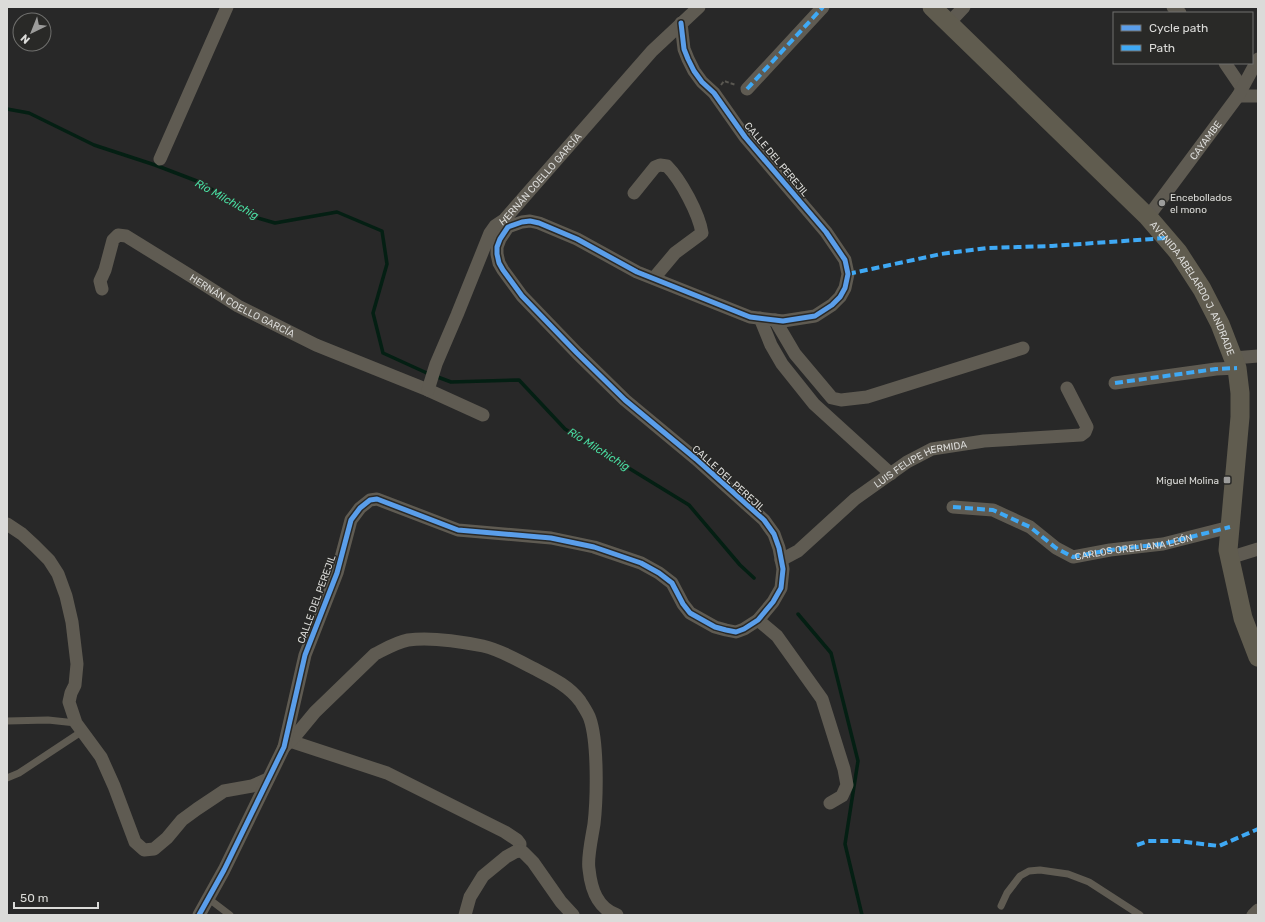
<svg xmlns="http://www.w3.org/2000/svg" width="1265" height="922" viewBox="0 0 1265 922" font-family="Rubik,sans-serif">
	<rect width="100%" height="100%" fill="#282828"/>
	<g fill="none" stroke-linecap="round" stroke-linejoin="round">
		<path stroke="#041f13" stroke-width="3.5" d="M7 109 29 113 94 145 155 165 202 183 254 217 275 223 337 212 382 231 387 264 373 313 383 353 429 374
			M435 376 451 382 519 380 565 429 689 505 740 565 754 578
			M798 614 831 653 858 761 845 844 862 915"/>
		<path stroke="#595751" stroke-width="2" stroke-dasharray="4 2" stroke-linecap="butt" d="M721 85 724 81 736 85"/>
		<path stroke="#5f5b52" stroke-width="7" d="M7 721 48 720 76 723
			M7 778 19 773 81 732
			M209 899 230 915
			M1001 906 1007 893 1020 876 1029 871 1040 870 1068 874 1089 882 1140 915"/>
		<g stroke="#5f5b52" stroke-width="13">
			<path d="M1173 7 1180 13"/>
			<path d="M949 23 964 7"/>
			<path d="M1225 63 1242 88"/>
			<path d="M747 89 823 7"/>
			<path d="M1238 96H1258"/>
			<path d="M160 159 227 7"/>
			<path d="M634 193 655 167 660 165 667 166C681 180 699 214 702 233L675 253 654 278"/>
			<path id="s1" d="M1148 217 1238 96 1258 59"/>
			<path id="s2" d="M102 289 100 281 105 270 113 240 118 235 126 236 194 278 238 306 316 345 428 390 483 415"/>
			<path d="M760 318 771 345 782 364 814 404 891 474"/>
			<path d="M775 320 795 354 832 398 841 400 867 397 1023 348"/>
			<path d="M1234 358 1258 356"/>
			<path d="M1115 383 1216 369 1237 368"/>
			<path id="s3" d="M428 390 436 364 457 315 490 233 495 226 504 220 652 51 699 7"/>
			<path d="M953 507 993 510 1030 527 1056 548 1073 557 1110 550 1163 544 1230 527"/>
			<path d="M7 524 22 534 35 546 49 560 58 574 66 596 72 622 77 664 75 685 71 693 69 702 76 723 101 757 114 786 135 842 144 850 154 849 167 838 182 820 197 809 224 791 252 786 268 779"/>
			<path d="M1229 558 1258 549"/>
			<path id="s4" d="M781 560 798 551 855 499 907 462 932 449 984 441 1081 435 1085 432 1087 427 1067 388"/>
			<path d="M758 620 777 636 822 699 844 769 847 785 842 796 830 803"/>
			<path d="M290 741 387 773 505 832 517 840 520 844 519 851"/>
			<path d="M284 747 296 735 315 712 375 654C385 649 397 642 408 640 429 637 463 642 483 646 501 650 517 660 533 668 550 677 568 685 580 701 583 706 588 713 590 719 598 743 597 798 594 824 592 837 587 858 589 869 591 889 597 908 617 915"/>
			<path d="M199 915 224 870 284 747 305 655 337 573 351 520 360 508 370 500 377 499 458 530 551 538 594 547 641 563 659 573 672 583 683 604 690 613 715 627 726 630 736 632 744 629 758 620 773 602 781 588 783 569 779 548 774 534 764 520 696 459 625 400 577 353 522 296 503 270 499 263 497 254V247L500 239 508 227 522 222 530 221 539 223 577 239 637 272 750 317 783 321 815 316 832 305 840 297 845 288 848 274 845 260 826 232 745 137 714 93 702 82 694 71 688 59 684 49 681 23"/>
			<path d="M465 915 470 897 483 876 506 857 515 852 519 851 523 852 533 862 561 902 573 915"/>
			<path d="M1253 915 1258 910"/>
		</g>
		<path stroke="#605c4f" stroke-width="19" id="s5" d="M932 7 1148 217 1178 252 1202 289 1220 324 1237 368 1240 393V417L1228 550 1243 618 1258 657"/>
		<g stroke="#3fa9f5" stroke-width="4" stroke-dasharray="8 4" stroke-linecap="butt">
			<path d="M747 89 823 7"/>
			<path d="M848 274 941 254 987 248 1052 246 1166 238"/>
			<path d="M1115 383 1216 369 1237 368"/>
			<path id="s6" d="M953 507 993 510 1030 527 1056 548 1073 557 1110 550 1163 544 1230 527"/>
			<path d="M1137 845 1148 841H1178L1219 846 1258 829"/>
		</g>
		<defs>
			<path id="cycleway" d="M199 915 224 870 284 747 305 655 337 573 351 520 360 508 370 500 377 499 458 530 551 538 594 547 641 563 659 573 672 583 683 604 690 613 715 627 726 630 736 632 744 629 758 620 773 602 781 588 783 569 779 548 774 534 764 520 696 459 625 400 577 353 522 296 503 270 499 263 497 254V247L500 239 508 227 522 222 530 221 539 223 577 239 637 272 750 317 783 321 815 316 832 305 840 297 845 288 848 274 845 260 826 232 745 137 714 93 702 82 694 71 688 59 684 49 681 23"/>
		</defs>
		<use href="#cycleway" stroke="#292927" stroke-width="8"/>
		<use href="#cycleway" stroke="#5a9eea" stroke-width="5"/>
	</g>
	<g fill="#9c9c9b" stroke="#292927" stroke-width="1.5">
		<circle cx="1162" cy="203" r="4"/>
		<rect x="1223" y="476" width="8" height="8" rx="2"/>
	</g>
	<g text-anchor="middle" stroke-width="3" stroke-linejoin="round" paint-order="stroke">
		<g font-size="10" fill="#dbdbd9" stroke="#292927">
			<text dy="4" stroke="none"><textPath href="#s1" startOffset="96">CAYAMBE</textPath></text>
			<text transform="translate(777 159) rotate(50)" y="4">CALLE DEL PEREJIL</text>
			<text dy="4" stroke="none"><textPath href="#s3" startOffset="243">HERNÁN COELLO GARCÍA</textPath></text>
			<text dy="4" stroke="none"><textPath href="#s5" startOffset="386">AVENIDA ABELARDO J. ANDRADE</textPath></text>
			<text dy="4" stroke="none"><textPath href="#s2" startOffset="202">HERNÁN COELLO GARCÍA</textPath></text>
			<text dy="4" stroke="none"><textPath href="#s4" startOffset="172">LUIS FELIPE HERMIDA</textPath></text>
			<text transform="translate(729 478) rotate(42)" y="4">CALLE DEL PEREJIL</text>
			<text dy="4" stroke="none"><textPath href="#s6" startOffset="195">CARLOS ORELLANA LEÓN</textPath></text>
			<text transform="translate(316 599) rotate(-70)" y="4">CALLE DEL PEREJIL</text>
		</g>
		<g font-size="10" fill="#dbdbd9" stroke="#292927" text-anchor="start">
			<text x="1170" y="201">Encebollados<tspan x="1170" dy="12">el mono</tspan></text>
			<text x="1219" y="484" text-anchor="end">Miguel Molina</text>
		</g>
		<g font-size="11" font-style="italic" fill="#49dda2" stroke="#292927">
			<text transform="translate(227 199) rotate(29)" y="4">Río Milchichig</text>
			<text transform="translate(599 449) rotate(32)" y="4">Río Milchichig</text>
		</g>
	</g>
	<rect width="1265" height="922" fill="none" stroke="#dbdbd9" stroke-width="16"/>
	<rect x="1113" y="12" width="140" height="52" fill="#292927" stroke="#70706e"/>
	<rect x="1121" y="25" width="20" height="6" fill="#5a9eea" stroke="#70706e"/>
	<text x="1149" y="32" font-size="12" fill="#dbdbd9">Cycle path</text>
	<rect x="1121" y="45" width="20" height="6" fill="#3fa9f5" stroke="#70706e"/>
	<text x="1149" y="52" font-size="12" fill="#dbdbd9">Path</text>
	<g transform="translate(32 32) rotate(223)"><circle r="19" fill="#292927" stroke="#70706e"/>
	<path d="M0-3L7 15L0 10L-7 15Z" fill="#9c9c9b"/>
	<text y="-6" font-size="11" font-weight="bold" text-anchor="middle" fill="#dbdbd9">N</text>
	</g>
	<path d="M14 902v6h84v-6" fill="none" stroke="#dbdbd9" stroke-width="2"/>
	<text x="20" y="902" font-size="12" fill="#dbdbd9" stroke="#292927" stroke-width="3" paint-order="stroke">50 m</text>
</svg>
